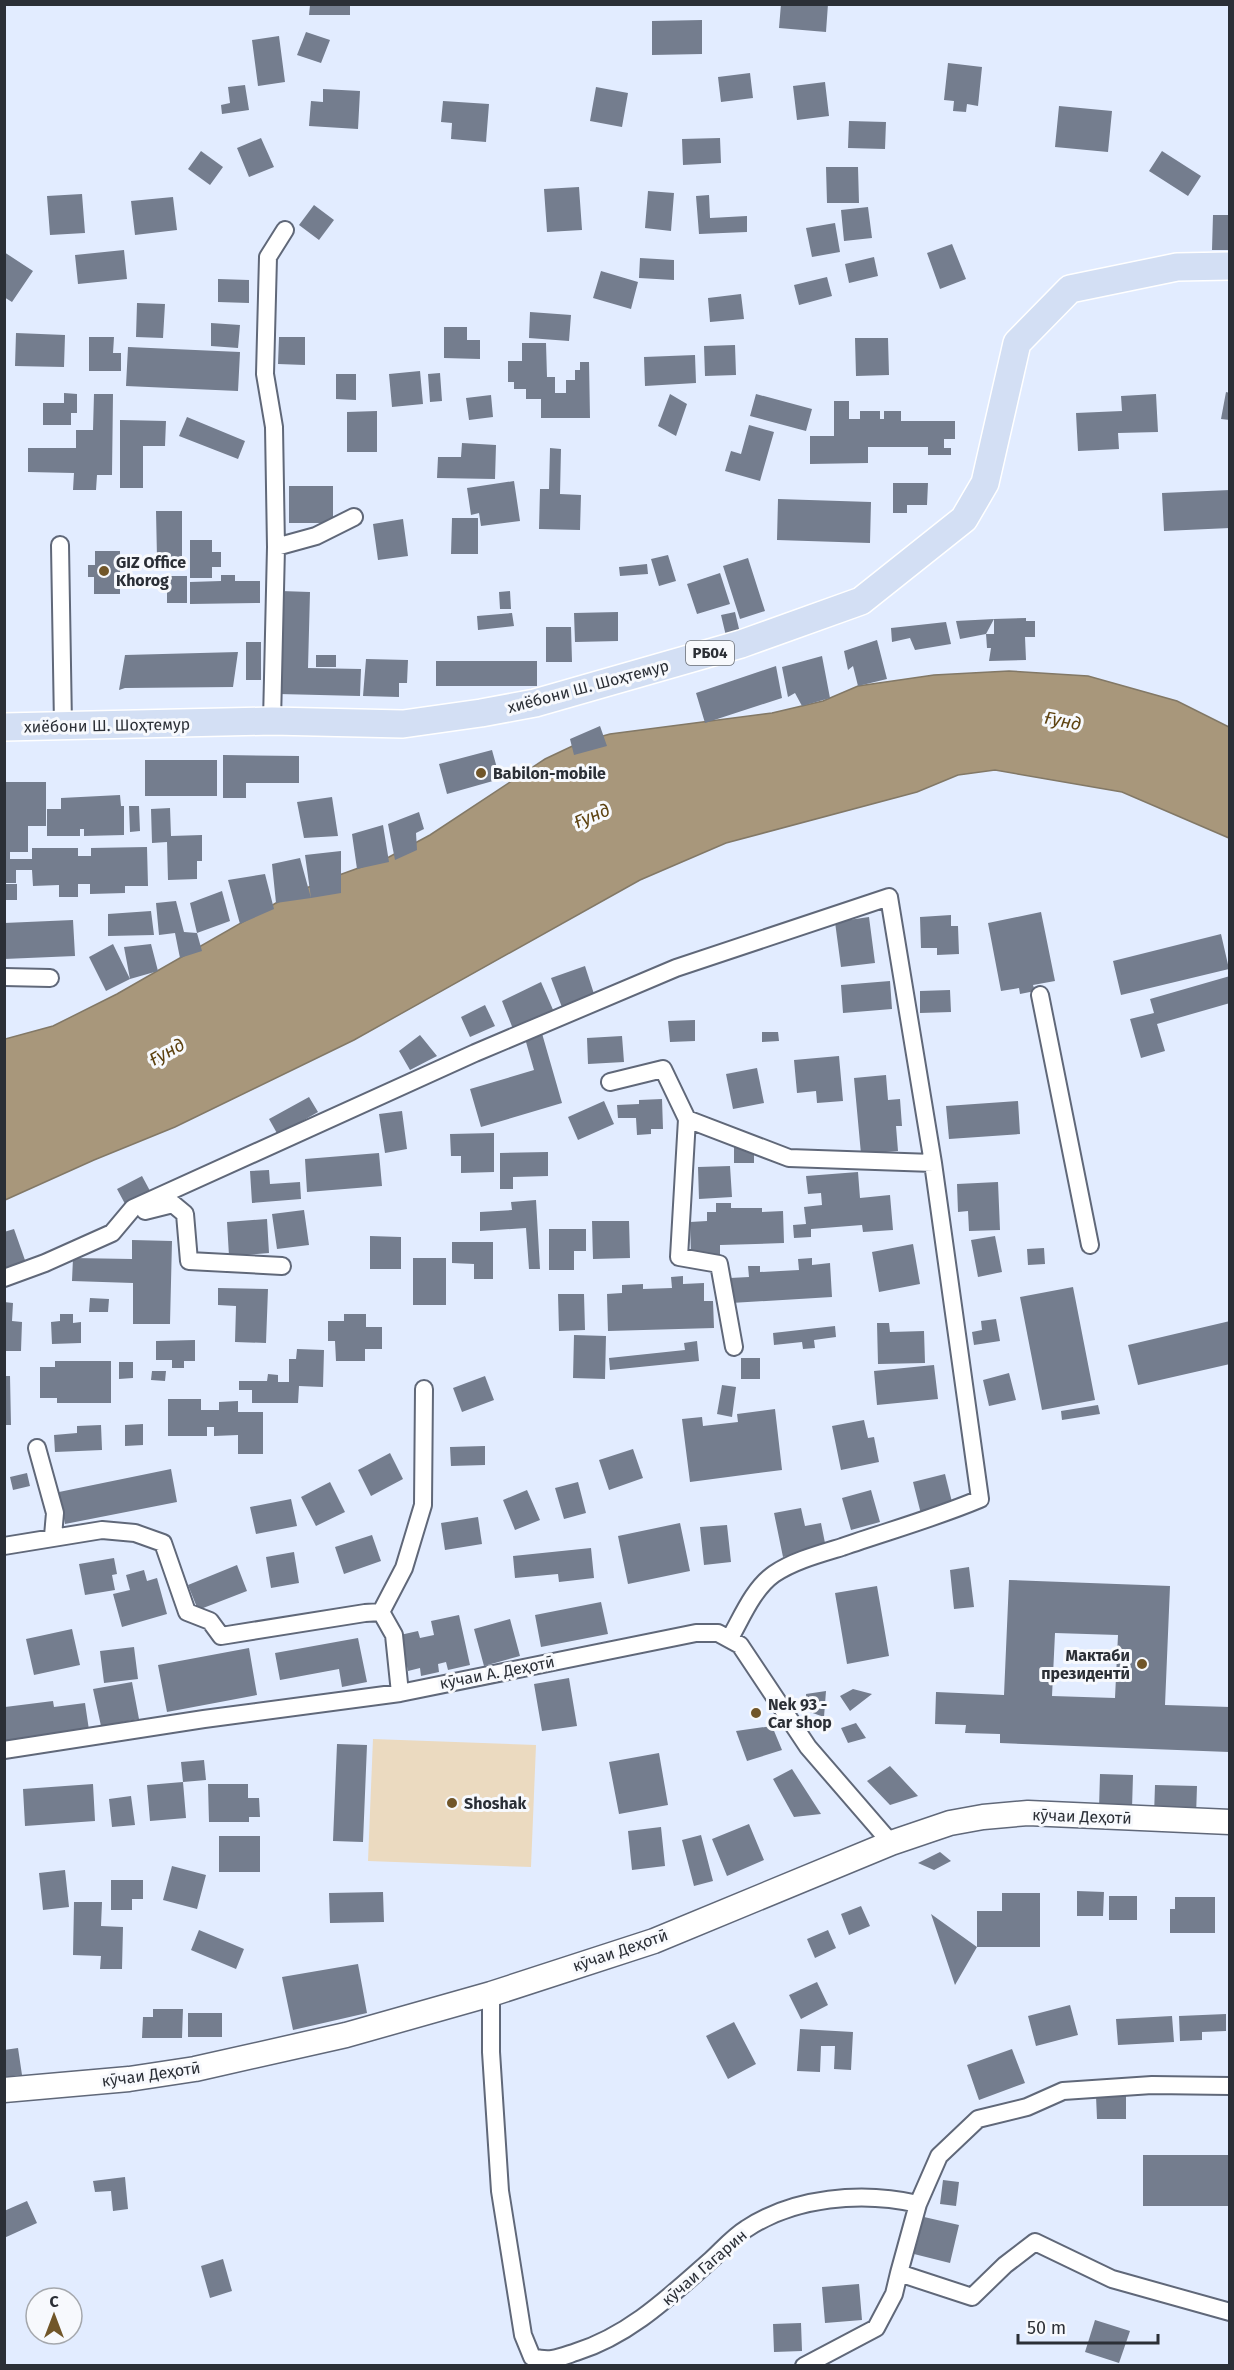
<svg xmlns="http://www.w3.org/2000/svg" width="1234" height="2370" viewBox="0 0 1234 2370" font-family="'Fira Sans',sans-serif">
	<rect width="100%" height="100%" fill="#e2ecff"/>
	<path fill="#ebdac0" d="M373 1739 536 1745 531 1867 368 1861Z"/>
	<path fill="#a8977b" stroke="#827866" stroke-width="1.5" d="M1009 671 1088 676 1177 701 1229 727V838L1122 792 995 770 958 775 917 792 726 843 640 880 354 1040 175 1127 94 1160 5 1200V1039L53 1026 117 994 276 903 317 883 389 857 430 835 545 759 581 742 610 734 772 713 823 701 858 686 934 675Z"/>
	<path fill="#747d8e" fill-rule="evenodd" d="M781 4H828L826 32 779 28Z
		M310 5H350V15H309Z
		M702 20V54L652 55V21Z
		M306 32 330 40 321 63 297 55Z
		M279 36 285 82 258 86 252 40Z
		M948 63 982 67 978 106 967 104 966 112 953 111 954 101 944 100Z
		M750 73 753 98 721 102 718 77Z
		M825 82 829 116 797 120 793 86Z
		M245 85 249 110 222 114 221 105 230 103 228 87Z
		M596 87 628 93 622 127 590 121Z
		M323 89 360 91 358 129 309 126 311 101 323 102Z
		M443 101 489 104 486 142 451 139 452 123 441 122Z
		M1059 106 1112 111 1108 152 1055 147Z
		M849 121 886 122 885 149 848 148Z
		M261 138 274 167 249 177 237 148Z
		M720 138 721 163 683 165 682 139Z
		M201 151 223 167 210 185 188 169Z
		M1162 151 1201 176 1188 196 1149 171Z
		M826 167H858L859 203H827Z
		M579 187 582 230 547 232 544 189Z
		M648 191 674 193 671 231 645 228Z
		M82 194 85 233 50 235 47 196Z
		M709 195 710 218 747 216V232L699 234 696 196Z
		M173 197 177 230 135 235 131 201Z
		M314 205 334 220 319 240 299 225Z
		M868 207 872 238 844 241 841 210Z
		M1213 215H1230V250H1212Z
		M835 223 840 252 812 257 806 228Z
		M952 244 966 279 940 289 927 253Z
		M124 250 127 279 78 284 75 255Z
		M4 252 33 271 12 302 4 297Z
		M874 257 878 276 849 283 845 264Z
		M640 258 674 260V280L639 278Z
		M601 271 638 282 631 309 593 298Z
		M827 277 832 296 799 305 794 285Z
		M218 279 249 280V303L218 302Z
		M741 294 744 319 710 322 708 298Z
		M137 303 165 304 163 338 136 337Z
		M530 312 571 315 569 341 529 338Z
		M211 323 240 325 238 348 211 346Z
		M444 327H467V340H480V359L444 358Z
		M16 333 65 335 64 367 15 366Z
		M89 337H114L113 353H121V371H89Z
		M279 337H305V365L278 364Z
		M855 338H888L889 375 856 376Z
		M522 343H546L547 377H555V393H566V380H575V370H580V362H589L590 418H541V399H526V389H514V382H508V361H522Z
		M735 345 736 375 705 376 704 346Z
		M128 347 240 352 238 391 126 386Z
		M695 355 696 383 645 386 644 357Z
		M420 371 423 404 392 407 389 374Z
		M440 373 442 401 430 402 428 374Z
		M336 374H356V400L336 399Z
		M1226 392 1230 393V420L1221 419Z
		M64 393 77 394V413H71V425H43V403H64Z
		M94 394H113L112 475H97L96 490H73L74 473 28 472V448H76V430H93Z
		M670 394 687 404 676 436 658 426Z
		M756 394 812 409 806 431 750 416Z
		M1156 394 1158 432 1118 433 1119 449 1078 451 1076 413 1122 411 1121 396Z
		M491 395 493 417 469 420 466 398Z
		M834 401H849V419H860V411H880V419H884V411H901V421H955V439H944V448H951V455H928V447H868V463L810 464V436H834Z
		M377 411V452H347V412Z
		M187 417 245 441 238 459 179 436Z
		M120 420 166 421 165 446H143V488H120Z
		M749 425 774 432 760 481 725 471 731 451 741 454Z
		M462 443 496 445 495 479 437 478 438 457H461Z
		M550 448 561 449 560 494 581 495 580 530 539 529 540 489H549Z
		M514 481 520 521 481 526 479 513 471 515 467 488Z
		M893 483H928L927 505H907V513H893Z
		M289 486H333V523H289Z
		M1230 490V528L1164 531 1162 493Z
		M778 499 871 502 870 543 777 540Z
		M156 511H182V557L157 558Z
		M452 518H478V554H451Z
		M403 519 408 556 378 560 373 524Z
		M190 540H212V552H221V567H212V578H190Z
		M95 551H120V594H94V577H88V565H95Z
		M668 555 676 581 659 586 651 559Z
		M748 558 765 611 740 619 723 566Z
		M647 564 648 574 620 576 619 567Z
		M720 573 730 604 697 614 687 584Z
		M221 575H235V581H260V603L190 604V582L221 581Z
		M167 576H187V603H167Z
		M281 591 310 592 308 668 361 669 360 696 279 694Z
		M510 591 511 609H500L499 592Z
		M618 612V641L575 642 574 613Z
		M735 612 740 633 726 636 721 615Z
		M512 613 514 626 478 630 477 616Z
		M1026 618V621H1035V637H1025L1026 660 989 661 991 648H987L986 634H994V619Z
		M994 619 986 634 960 639 956 621Z
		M946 622 951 644 915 650 910 638 892 642 891 628Z
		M546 627H571L572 662H546Z
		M877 640 887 679 858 686 853 666 848 670 844 651Z
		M246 642H261V680H246Z
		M238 652 233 687 125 688 119 690 125 655Z
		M316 655H336V667H316Z
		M822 656 830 698 802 706 795 693 788 697 782 667Z
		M366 659 408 660 407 683H399V697L363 696Z
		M436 661H537V686H436Z
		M776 666 782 698 705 723 696 693Z
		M600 726 607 746 574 755 570 739Z
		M492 750 500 779 447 794 439 764Z
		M223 755 299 756V783H246V798H223Z
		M145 760H217V796H145Z
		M4 782H46V826H28V852H10V859H32V848H78V856H91V848L147 847 148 886H125V893L90 894V884H78V897H59V885L33 886 32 870H16V883H4Z
		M120 795 121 806H124V835L84 836V829H80V836H47V809H61V798Z
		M332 797 338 836 304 838 297 802Z
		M129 806H139L140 831 130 832Z
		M170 808 171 836 202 835V861H197V879L168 880 167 842 152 843 151 809Z
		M419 812 424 829 416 833 417 850 395 860 388 824Z
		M383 825 389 862 357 869 352 834Z
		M341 851V893L311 898 305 855Z
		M300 858 311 898 276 903 272 864Z
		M265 874 274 909 240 924 228 880Z
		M4 884H17V900H4Z
		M222 891 230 921 197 933 190 903Z
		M176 901 184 932 197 933 202 951 180 958 175 933 159 935 156 903Z
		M151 911 154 935 108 936V914Z
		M1041 912 1055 981 1033 985 1035 991 1020 994 1019 988 1001 991 988 923Z
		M951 915V926H958L959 954 937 955V948H921L920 917Z
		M869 917 875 963 841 967 835 922Z
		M73 920 75 956 4 959V923Z
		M1221 934 1229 969 1121 995 1113 961Z
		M113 944 130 979 124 947 151 944 158 971 130 979 106 991 89 957Z
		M585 966 595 997 563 1010 551 978Z
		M1230 976V1003L1157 1024 1165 1051 1141 1058 1130 1019 1154 1013 1150 999Z
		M890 981 892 1009 843 1013 841 985Z
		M541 982 554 1012 513 1029 502 1001Z
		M950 990 951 1012 920 1013V991Z
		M485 1005 495 1026 470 1037 461 1017Z
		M695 1020V1041L670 1042 668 1021Z
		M541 1030 562 1103 481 1127 470 1089 534 1070 524 1035Z
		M762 1032H778L779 1041 762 1042Z
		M420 1035 437 1056 410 1070 399 1051Z
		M622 1036 624 1062 588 1064 587 1038Z
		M839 1056 843 1101 817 1103 816 1091 797 1093 794 1060Z
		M757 1068 764 1103 733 1109 726 1074Z
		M886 1075 888 1100 900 1099 902 1126H896L898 1151 861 1154 854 1078Z
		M309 1097 318 1112 278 1135 269 1119Z
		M662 1099 663 1129H651V1134L637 1135 636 1118H618L617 1105 639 1104V1100Z
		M604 1101 614 1124 578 1140 568 1117Z
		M1018 1101 1020 1134 949 1139 946 1106Z
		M402 1111 407 1149 385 1153 379 1114Z
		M494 1133V1172L461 1173V1156H451L450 1134Z
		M734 1147H754V1163H734Z
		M548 1152V1176L513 1177V1189H500V1153Z
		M379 1153 382 1186 307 1192 305 1159Z
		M730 1166 732 1197 699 1199 698 1167Z
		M269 1170 270 1184 300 1182 301 1199 252 1203 250 1171Z
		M858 1172 860 1198 890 1195 893 1230 863 1232 862 1225 811 1229V1237L794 1238 793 1225 806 1224 804 1207 822 1205 821 1193 808 1194 806 1176Z
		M142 1176 156 1202 131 1215 117 1189Z
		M998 1182 1000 1230 969 1231 968 1211 958 1212 957 1184Z
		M536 1200 540 1269H529L526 1228 480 1231V1212L512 1210 511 1202Z
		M716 1203H731V1208H762V1212L783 1211 784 1243 720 1245V1255L691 1256 690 1222 707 1221V1212H716Z
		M304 1210 309 1245 277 1249 272 1214Z
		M267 1219 269 1253 229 1256 227 1222Z
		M592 1221H629L630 1258 593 1259Z
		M14 1229 26 1263 4 1271V1232Z
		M549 1229H586V1251H574V1270H549Z
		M370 1236 401 1237V1269H370Z
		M995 1236 1002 1272 978 1277 971 1240Z
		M132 1240 172 1241 170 1324H133V1283L72 1281 73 1258 132 1259Z
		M452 1242H493V1279H474V1264L452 1263Z
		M913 1244 920 1284 879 1292 872 1252Z
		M1044 1248 1045 1264 1028 1265 1027 1249Z
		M413 1258H446V1305H413Z
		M812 1258V1265L830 1263 832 1297 731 1303 730 1278 749 1277 748 1266H760V1272L799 1270 798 1259Z
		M683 1276V1284L704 1283V1301H713L714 1328 608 1331 607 1294 622 1293V1285L643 1284V1289L672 1288 671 1277Z
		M1073 1287 1095 1400 1042 1410 1020 1297Z
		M218 1288 268 1289 266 1343 235 1342 236 1306 218 1305Z
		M558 1294H584L585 1330 559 1331Z
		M90 1298 109 1299 108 1312H89Z
		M4 1302 13 1303 12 1321 22 1322 21 1351H4Z
		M60 1314H73V1323L81 1322V1343L52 1344 51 1322 60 1321Z
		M344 1314H366V1327H382V1349H365V1361H336L335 1341H328V1321H344Z
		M996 1319 1000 1341 974 1345 972 1332 982 1330 981 1321Z
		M1230 1321V1364L1138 1385 1128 1345Z
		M877 1323H889L890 1332 924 1331 925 1363 878 1364Z
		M835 1326 836 1337 814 1340 815 1348 803 1349 802 1342 774 1345 773 1333Z
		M574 1335 606 1336 605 1379 573 1378Z
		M195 1340V1361H184V1368H172V1360H156V1341Z
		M697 1341 699 1361 610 1370 609 1358 685 1350 684 1343Z
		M297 1349 324 1350 323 1387 299 1386 298 1403H252V1390H239V1381H267L268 1374 278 1375V1382H289V1359H296Z
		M741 1358H760V1379H741Z
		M55 1361H111V1403H57V1398H40V1367H55Z
		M119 1362H133V1378L119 1379Z
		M934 1365 938 1399 877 1405 874 1371Z
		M152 1371H166L165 1381 151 1380Z
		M1009 1373 1016 1400 989 1406 983 1380Z
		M4 1376H10L11 1425H4Z
		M485 1376 494 1400 462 1412 453 1388Z
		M722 1385 736 1387 732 1417 717 1414Z
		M168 1399H201V1410H219V1402L238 1401V1412H263V1454H238V1435L214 1436V1427H207V1436H168Z
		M1098 1405 1100 1414 1062 1420 1061 1411Z
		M775 1409 782 1470 690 1482 682 1419 702 1417 703 1426 738 1422 737 1414Z
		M864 1420 868 1438 874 1437 879 1462 841 1470 832 1426Z
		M143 1424V1445L125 1446V1425Z
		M101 1425 102 1450 55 1452 54 1435 77 1433V1426Z
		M485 1446V1465L451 1466 450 1447Z
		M633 1449 643 1478 609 1490 599 1460Z
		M390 1453 403 1479 371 1496 358 1470Z
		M171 1469 177 1502 65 1524 59 1492Z
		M27 1473 30 1486 13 1490 10 1477Z
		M945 1474 953 1506 921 1514 913 1482Z
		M330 1482 345 1512 316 1526 301 1497Z
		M578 1482 586 1513 564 1519 555 1488Z
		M527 1490 540 1520 515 1530 503 1500Z
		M871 1490 880 1522 851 1530 842 1498Z
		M291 1499 297 1526 256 1534 250 1507Z
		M801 1508 805 1526 821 1523 826 1548 783 1557 774 1513Z
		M478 1517 482 1544 445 1550 441 1523Z
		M680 1523 690 1571 628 1584 618 1536Z
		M727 1525 731 1562 704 1565 700 1527Z
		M372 1535 381 1561 344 1574 335 1547Z
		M591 1548 594 1578 559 1582 558 1574 515 1578 513 1556Z
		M294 1552 299 1583 271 1588 266 1557Z
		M114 1558 117 1574 112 1575 115 1590 85 1595 79 1564Z
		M237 1565 247 1591 198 1610 188 1585Z
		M969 1567 974 1607 954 1609 950 1570Z
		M144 1570 147 1581 157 1578 167 1614 122 1627 113 1594 130 1590 126 1575Z
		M1009 1580 1170 1586 1165 1705 1230 1707 1229 1752 1000 1743V1734L965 1733 966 1725 935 1724 936 1692 1004 1695ZM1055 1633 1118 1635 1115 1698 1052 1696Z
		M877 1586 889 1656 847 1664 835 1593Z
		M601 1602 608 1634 541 1647 535 1615Z
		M459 1615 470 1665 448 1670 446 1662 438 1664 439 1672 421 1676 420 1668 408 1671 400 1635 418 1631 420 1638 434 1635 431 1621Z
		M510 1619 520 1656 484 1666 474 1629Z
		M72 1629 80 1665 34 1675 26 1639Z
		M358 1638 367 1682 342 1687 339 1669 280 1680 275 1653Z
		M134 1647 138 1679 104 1683 100 1651Z
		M249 1648 257 1695 167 1712 158 1665Z
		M569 1678 577 1726 542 1731 534 1684Z
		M132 1682 139 1719 101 1726 93 1689Z
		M853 1689 872 1694 850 1711 840 1696Z
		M826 1691 824 1717 807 1711 806 1694Z
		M53 1701 54 1707 85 1703 89 1730 4 1741 5 1707Z
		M856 1723 866 1738 848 1743 841 1728Z
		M772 1726 782 1750 747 1761 736 1731Z
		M337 1744 367 1745 363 1842 333 1841Z
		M659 1753 668 1805 619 1814 609 1762Z
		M204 1760 206 1780 183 1782 181 1762Z
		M890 1766 918 1796 890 1805 867 1781Z
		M792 1769 821 1814 794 1817 773 1779Z
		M1100 1774 1133 1775 1132 1809H1099Z
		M183 1782 186 1818 150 1821 147 1785Z
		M93 1784 95 1821 25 1826 23 1789Z
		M208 1784H248V1798H259L260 1817H249V1822H209Z
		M1155 1785 1197 1786 1196 1816 1154 1815Z
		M131 1796 135 1825 112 1827 109 1799Z
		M749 1824 764 1860 727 1876 712 1839Z
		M661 1827 665 1866 632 1870 628 1831Z
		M701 1835 713 1881 694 1886 682 1840Z
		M219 1836H260V1872H219Z
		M940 1852 951 1861 934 1870 918 1863Z
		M172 1866 206 1875 197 1909 163 1900Z
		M65 1870 69 1907 43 1910 39 1873Z
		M111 1880H143V1899H132V1910H111Z
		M1077 1891 1104 1892 1103 1916H1077Z
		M383 1892 384 1922 330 1923 329 1893Z
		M1002 1893H1040V1947H977V1911H1002Z
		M1109 1896H1137V1920H1109Z
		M1175 1897H1215V1933H1170V1909H1175Z
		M74 1902H102L101 1926 123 1927 122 1969H100L101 1956 73 1955Z
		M861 1906 870 1926 849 1935 841 1914Z
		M931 1914 977 1947 955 1985Z
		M199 1930 244 1949 236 1969 191 1950Z
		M828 1930 836 1948 815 1958 807 1939Z
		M358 1964 367 2013 293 2030 282 1977Z
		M817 1982 828 2005 801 2019 789 1995Z
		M1070 2005 1078 2035 1036 2046 1028 2016Z
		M153 2009H183L182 2038H142L143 2017H153Z
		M188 2013H222V2037H188Z
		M1226 2014V2031L1202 2032V2040L1180 2041 1179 2016Z
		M1172 2016 1174 2042 1118 2045 1116 2019Z
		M734 2022 756 2064 728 2079 706 2036Z
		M800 2029 853 2032 851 2070 834 2069 835 2046H821L820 2072 797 2071Z
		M18 2048 22 2075 4 2077V2050Z
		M1012 2049 1025 2083 979 2100 967 2065Z
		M1096 2096H1126V2119H1097Z
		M1143 2155H1230V2206H1143Z
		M125 2177 128 2209 113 2211 111 2191 95 2192 93 2181Z
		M943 2180 959 2182 956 2206 940 2204Z
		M27 2201 37 2223 4 2238V2211Z
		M924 2217 959 2225 950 2263 914 2254Z
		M223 2259 232 2291 210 2298 201 2266Z
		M859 2284 862 2320 825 2323 822 2287Z
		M1095 2320 1130 2331 1119 2363 1085 2352Z
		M801 2323 802 2351 774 2352 773 2324Z"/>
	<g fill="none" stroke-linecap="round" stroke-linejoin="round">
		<defs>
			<path id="street" d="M60 545 63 725
				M276 547 316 536 354 517
				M272 721 276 547 274 427 265 374 268 257 285 230
				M4 977 50 978
				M1040 995 1090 1245
				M610 1082 663 1069 687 1119 679 1257 719 1264 734 1347
				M687 1119 789 1158 933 1163
				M145 1211 173 1204 185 1214 189 1261 282 1266
				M4 1278 45 1263 112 1233 133 1208 475 1053 676 968 889 897 933 1163 980 1499C935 1518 888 1531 842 1547 819 1554 793 1561 774 1574 753 1589 742 1617 730 1638
				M37 1448 55 1513 53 1536
				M4 1546 102 1530 135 1533 163 1543 187 1612 210 1621 221 1636 365 1613 381 1612
				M400 1693 394 1635 381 1612 404 1568 423 1505 424 1389
				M4 1750 204 1719 400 1693 696 1633H718L740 1645 808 1747 891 1843
				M491 1994V2052L500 2191 523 2335 532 2357C551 2362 558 2358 576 2352 630 2335 670 2296 711 2260 722 2250 733 2237 746 2229 794 2197 862 2191 918 2204
				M1230 2086 1152 2085 1063 2091 1027 2107 978 2119 939 2156 918 2204 899 2273 972 2297 1005 2265 1035 2242 1112 2279 1230 2312
				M804 2366 876 2328 894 2294 899 2273"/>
			<path id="secondary" d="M4 2090 129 2079 195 2069 346 2035 491 1994 654 1941 891 1843 950 1823 983 1817 1028 1813 1230 1822"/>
			<path id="primary" d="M4 727 272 721 403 724 481 713 535 703 741 644 861 601 964 519 985 483 1017 343 1070 289 1177 267 1230 266"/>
		</defs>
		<use href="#street" stroke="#606879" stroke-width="20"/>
		<use href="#secondary" stroke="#606879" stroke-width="27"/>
		<use href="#primary" stroke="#fff" stroke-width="30"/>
		<use href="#street" stroke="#fff" stroke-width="16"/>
		<use href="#secondary" stroke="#fff" stroke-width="24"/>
		<use href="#primary" stroke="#d3dff4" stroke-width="27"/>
	</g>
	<g fill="#715629" stroke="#f7f9fd" stroke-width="2">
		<circle cx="104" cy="571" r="6"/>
		<circle cx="481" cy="773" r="6"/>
		<circle cx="1142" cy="1664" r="6"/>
		<circle cx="756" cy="1713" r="6"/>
		<circle cx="452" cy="1803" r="6"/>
	</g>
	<g text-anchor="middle" stroke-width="6" stroke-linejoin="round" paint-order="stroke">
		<rect fill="#f7f9fd" stroke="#686c72" stroke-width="1.5" x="686" y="641" width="48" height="24" rx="4.5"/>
		<g font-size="15" font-weight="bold" fill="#2b2f36">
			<text x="710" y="658">РБ04</text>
		</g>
		<g font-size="16" font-weight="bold" fill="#2b2f36" stroke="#f7f9fd" text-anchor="start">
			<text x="116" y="568">GIZ Office<tspan x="116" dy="18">Khorog</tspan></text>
			<text x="493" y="779">Babilon-mobile</text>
			<text x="1130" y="1661" text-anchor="end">Мактаби<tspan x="1130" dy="18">президентӣ</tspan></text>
			<text x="768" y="1710">Nek 93 -<tspan x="768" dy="18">Car shop</tspan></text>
			<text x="464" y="1809">Shoshak</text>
		</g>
		<g font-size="16" fill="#2b2f36" stroke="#f7f9fd">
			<text transform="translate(588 686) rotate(-15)" y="6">хиёбони Ш. Шоҳтемур</text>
			<text transform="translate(107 725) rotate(-1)" y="6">хиёбони Ш. Шоҳтемур</text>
			<text transform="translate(497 1672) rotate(-11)" y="6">кӯчаи А. Деҳотӣ</text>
			<text transform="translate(1082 1816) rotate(2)" y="6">кӯчаи Деҳотӣ</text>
			<text transform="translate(620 1950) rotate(-19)" y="6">кӯчаи Деҳотӣ</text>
			<text transform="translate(151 2074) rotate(-8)" y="6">кӯчаи Деҳотӣ</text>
			<text transform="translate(704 2267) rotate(-41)" y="6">кӯчаи Гагарин</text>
		</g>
		<g font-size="18" font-style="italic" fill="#5d4210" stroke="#f7f9fd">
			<text transform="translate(1063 721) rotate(11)" y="6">Ғунд</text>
			<text transform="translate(592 816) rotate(-23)" y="6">Ғунд</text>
			<text transform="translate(167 1052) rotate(-29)" y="6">Ғунд</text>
		</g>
	</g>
	<rect width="1234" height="2370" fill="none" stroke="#2b2f36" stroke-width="12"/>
	<g transform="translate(54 2316)"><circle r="28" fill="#f7f9fd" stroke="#a5a8ad" stroke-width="1.5"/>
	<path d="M0-4.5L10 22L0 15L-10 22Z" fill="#715629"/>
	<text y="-9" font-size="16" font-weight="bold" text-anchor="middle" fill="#2b2f36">С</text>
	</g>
	<path d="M1018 2334v9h140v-9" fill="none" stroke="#2b2f36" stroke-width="3"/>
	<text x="1027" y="2334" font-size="18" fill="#2b2f36" stroke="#f7f9fd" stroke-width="4.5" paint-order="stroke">50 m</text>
</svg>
